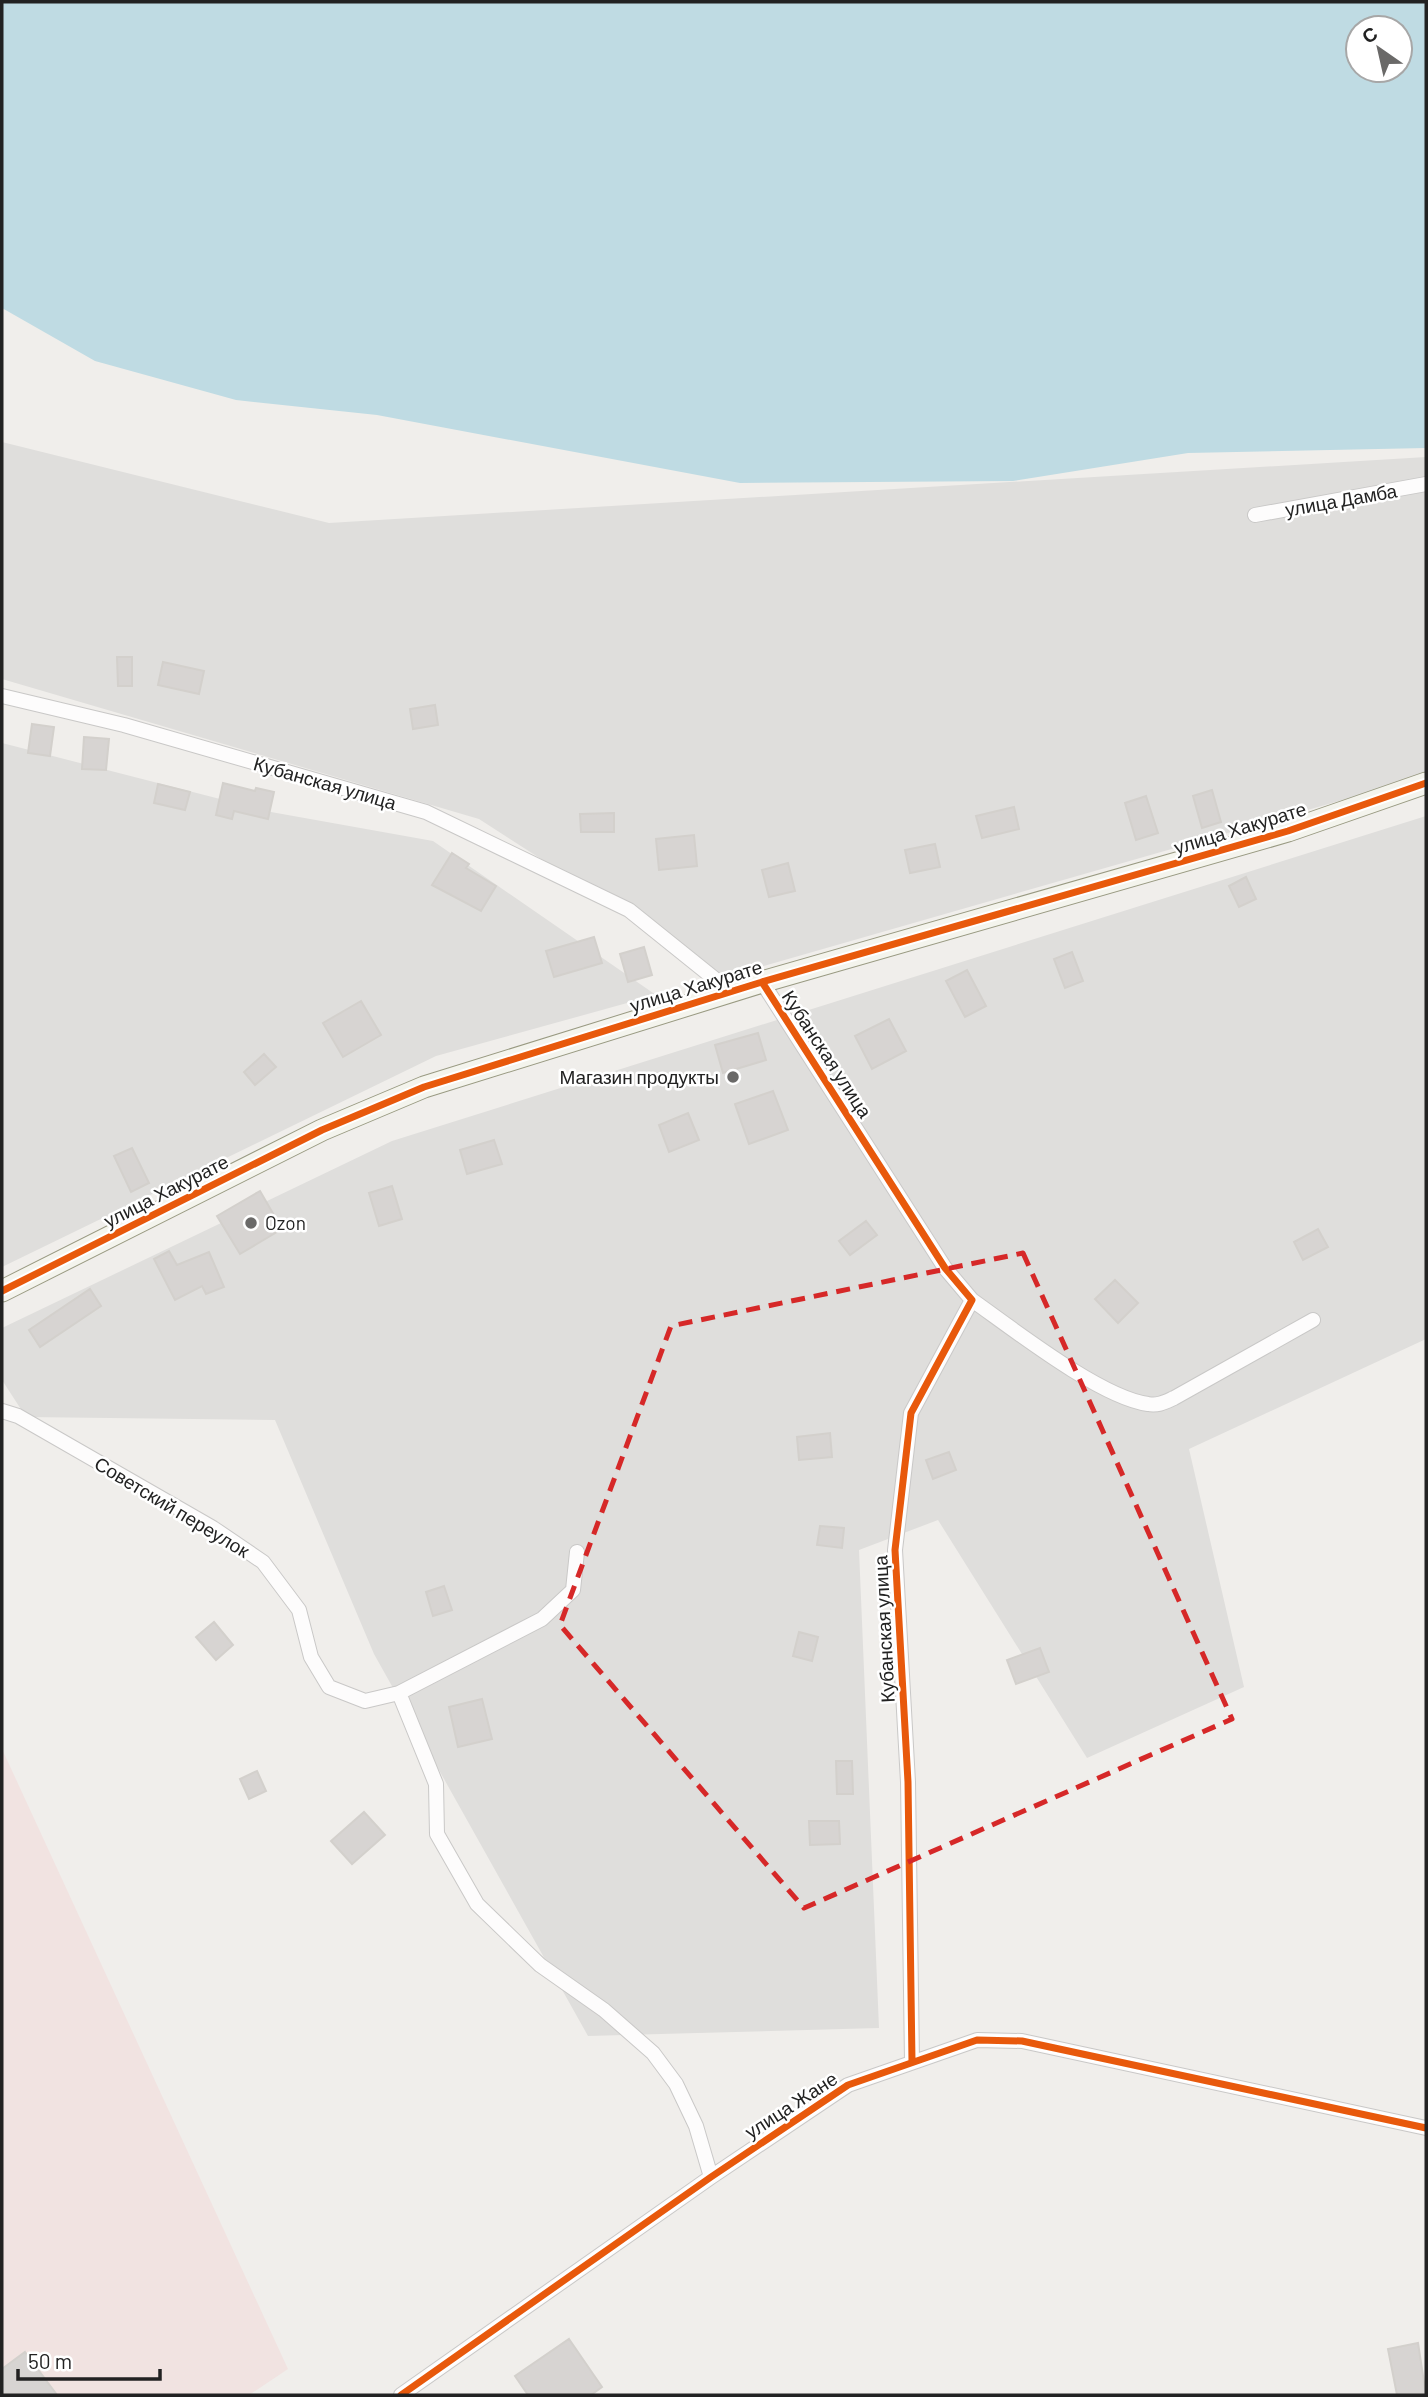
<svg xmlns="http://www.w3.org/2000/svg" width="1428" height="2397" viewBox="0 0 1428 2397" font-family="Barlow,sans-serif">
	<rect width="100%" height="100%" fill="#f0eeeb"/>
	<path fill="#dfdedc" d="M2 442 329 523 1426 457V776L725 977 479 819 2 679Z
		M2 743 271 812 433 841 656 995 436 1056 2 1267Z
		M1426 816V1339L1189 1449 1244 1687 1087 1758 938 1520 859 1550 879 2028 588 2036 374 1654 275 1420 26 1417 2 1380V1328L392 1141Z"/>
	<path fill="#f1e3e1" d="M2 1749 288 2369 249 2395H2Z"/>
	<path fill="#bfdbe3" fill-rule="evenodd" d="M2 2H1426V448L1188 453 1013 481 740 483 377 415 236 400 95 361 2 308ZM1358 28H1400V70H1358Z"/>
	<path fill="#d7d4d2" stroke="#d3d0cc" stroke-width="2" d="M117 657H132V686H118Z
		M163 662 204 671 199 694 158 685Z
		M435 705 438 725 413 729 410 709Z
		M32 724 54 727 50 756 28 753Z
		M84 737 109 739 106 770 82 769Z
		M223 783 255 791 256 788 274 792 268 819 234 811 232 819 216 815Z
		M158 784 190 792 185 810 154 803Z
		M1212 790 1221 822 1202 828 1193 796Z
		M1146 796 1158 833 1136 840 1125 803Z
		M1014 807 1019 829 982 838 976 816Z
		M614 813V832H581L580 814Z
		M694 835 697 866 659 870 656 839Z
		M935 844 940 867 910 873 905 850Z
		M452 853 469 864 466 868 496 886 481 911 432 885Z
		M788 863 795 891 769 897 762 870Z
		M1246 877 1256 899 1239 907 1229 886Z
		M594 937 602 963 554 977 546 951Z
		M644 947 652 975 628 982 620 954Z
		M1072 952 1083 981 1065 988 1054 959Z
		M967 970 986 1006 965 1017 946 981Z
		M361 1001 381 1035 343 1057 323 1023Z
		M889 1019 906 1051 872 1069 855 1036Z
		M758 1033 766 1060 723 1073 715 1045Z
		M264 1054 276 1067 255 1085 244 1072Z
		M773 1091 788 1130 749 1144 735 1104Z
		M688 1113 699 1140 669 1152 659 1125Z
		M494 1140 502 1164 467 1174 460 1150Z
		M132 1148 149 1183 131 1192 114 1156Z
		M392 1186 402 1219 379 1226 369 1193Z
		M260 1191 282 1229 240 1254 217 1216Z
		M866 1221 877 1235 850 1255 839 1241Z
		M1318 1229 1328 1247 1303 1260 1294 1242Z
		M169 1251 177 1265 209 1252 224 1287 206 1294 202 1286 175 1300 154 1259Z
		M1115 1280 1138 1303 1118 1323 1095 1299Z
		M90 1289 101 1306 40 1347 29 1330Z
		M830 1433 832 1457 799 1460 797 1437Z
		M949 1452 956 1470 933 1479 926 1460Z
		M820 1526 844 1528 842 1548 817 1545Z
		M444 1586 452 1610 433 1616 426 1592Z
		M214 1622 233 1645 216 1660 196 1637Z
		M799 1632 818 1637 812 1661 793 1656Z
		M1040 1648 1049 1672 1016 1684 1007 1660Z
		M482 1699 492 1739 458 1747 449 1707Z
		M836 1761H852L853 1794H837Z
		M257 1771 266 1791 249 1799 240 1779Z
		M364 1812 385 1835 352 1864 331 1841Z
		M809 1821H839L840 1844 810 1845Z
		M569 2339 602 2387 591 2395H528L515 2376Z
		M1418 2343 1426 2395H1397L1388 2349Z
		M25 2352 57 2395H2V2369Z"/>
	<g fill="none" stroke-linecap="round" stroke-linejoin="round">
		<defs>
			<path id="street" d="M1255 515 1426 484
				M2 696 124 725 426 812 629 910 731 992
				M762 982 945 1268 972 1300 911 1413 895 1550 908 1782 912 2061
				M972 1300C1013 1329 1101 1398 1148 1404 1158 1406 1165 1402 1174 1398L1313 1320
				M2 1411 18 1416 213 1528 263 1562 299 1610 311 1657 329 1687 365 1701 399 1693 542 1619 573 1590 577 1552
				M399 1693 436 1784 437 1834 477 1904 540 1965 604 2010 653 2053 676 2084 696 2126 711 2177
				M401 2395 711 2177 848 2085 977 2040 1022 2041 1426 2128"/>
			<path id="secondary" d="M2 1291 322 1130 424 1087 762 982 1288 831 1426 783"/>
		</defs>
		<use href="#street" stroke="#c9c8c7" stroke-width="16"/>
		<use href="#secondary" stroke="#999a82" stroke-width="23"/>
		<use href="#street" stroke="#fdfcfc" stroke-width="14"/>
		<use href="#secondary" stroke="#f4f4ed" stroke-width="21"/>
		<defs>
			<path id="cycleway" d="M762 982 945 1268 972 1300 911 1413 895 1550 908 1782 912 2061
				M2 1291 322 1130 424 1087 762 982 1288 831 1426 783
				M401 2395 711 2177 848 2085 977 2040 1022 2041 1426 2128"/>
		</defs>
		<use href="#cycleway" stroke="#fff" stroke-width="11"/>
		<use href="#cycleway" stroke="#e8590c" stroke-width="7"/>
	</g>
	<path fill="none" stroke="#d62828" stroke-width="5" stroke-dasharray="14 9" stroke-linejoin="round" d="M1023 1253 1232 1719 804 1908 560 1625 671 1326Z"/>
	<g fill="#6a6968" stroke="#fff" stroke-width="2.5">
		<circle cx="733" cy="1077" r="7"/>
		<circle cx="251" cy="1223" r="7"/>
	</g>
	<g text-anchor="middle" stroke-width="5" stroke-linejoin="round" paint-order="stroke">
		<g font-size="19" fill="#222" stroke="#fff">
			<text transform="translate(1341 500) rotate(-10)" y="7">улица Дамба</text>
			<text transform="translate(325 783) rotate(16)" y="7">Кубанская улица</text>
			<text transform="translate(1240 828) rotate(-17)" y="7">улица Хакурате</text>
			<text transform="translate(696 986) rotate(-17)" y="7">улица Хакурате</text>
			<text transform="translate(827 1054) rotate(57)" y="7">Кубанская улица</text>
			<text transform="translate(166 1191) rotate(-27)" y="7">улица Хакурате</text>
			<text transform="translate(172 1507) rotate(31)" y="7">Советский переулок</text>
			<text transform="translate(884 1629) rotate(-93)" y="7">Кубанская улица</text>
			<text transform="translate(791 2105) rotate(-33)" y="7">улица Жане</text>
		</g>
		<g font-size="19" fill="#222" stroke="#fff" text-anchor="end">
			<text x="719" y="1084">Магазин продукты</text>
			<text x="265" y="1230" text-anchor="start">Ozon</text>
		</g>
	</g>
	<rect width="1428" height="2397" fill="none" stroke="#222222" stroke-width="7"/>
	<g transform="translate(1379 49) rotate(326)"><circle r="33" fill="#ffffff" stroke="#a7a7a7" stroke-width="2"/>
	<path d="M0-5L12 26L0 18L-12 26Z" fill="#6a6968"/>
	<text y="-10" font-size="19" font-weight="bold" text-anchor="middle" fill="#222222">С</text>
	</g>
	<path d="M18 2369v10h142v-10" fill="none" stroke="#222222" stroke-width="3.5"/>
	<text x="28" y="2369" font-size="21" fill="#222222" stroke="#ffffff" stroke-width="5" paint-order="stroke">50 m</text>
</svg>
